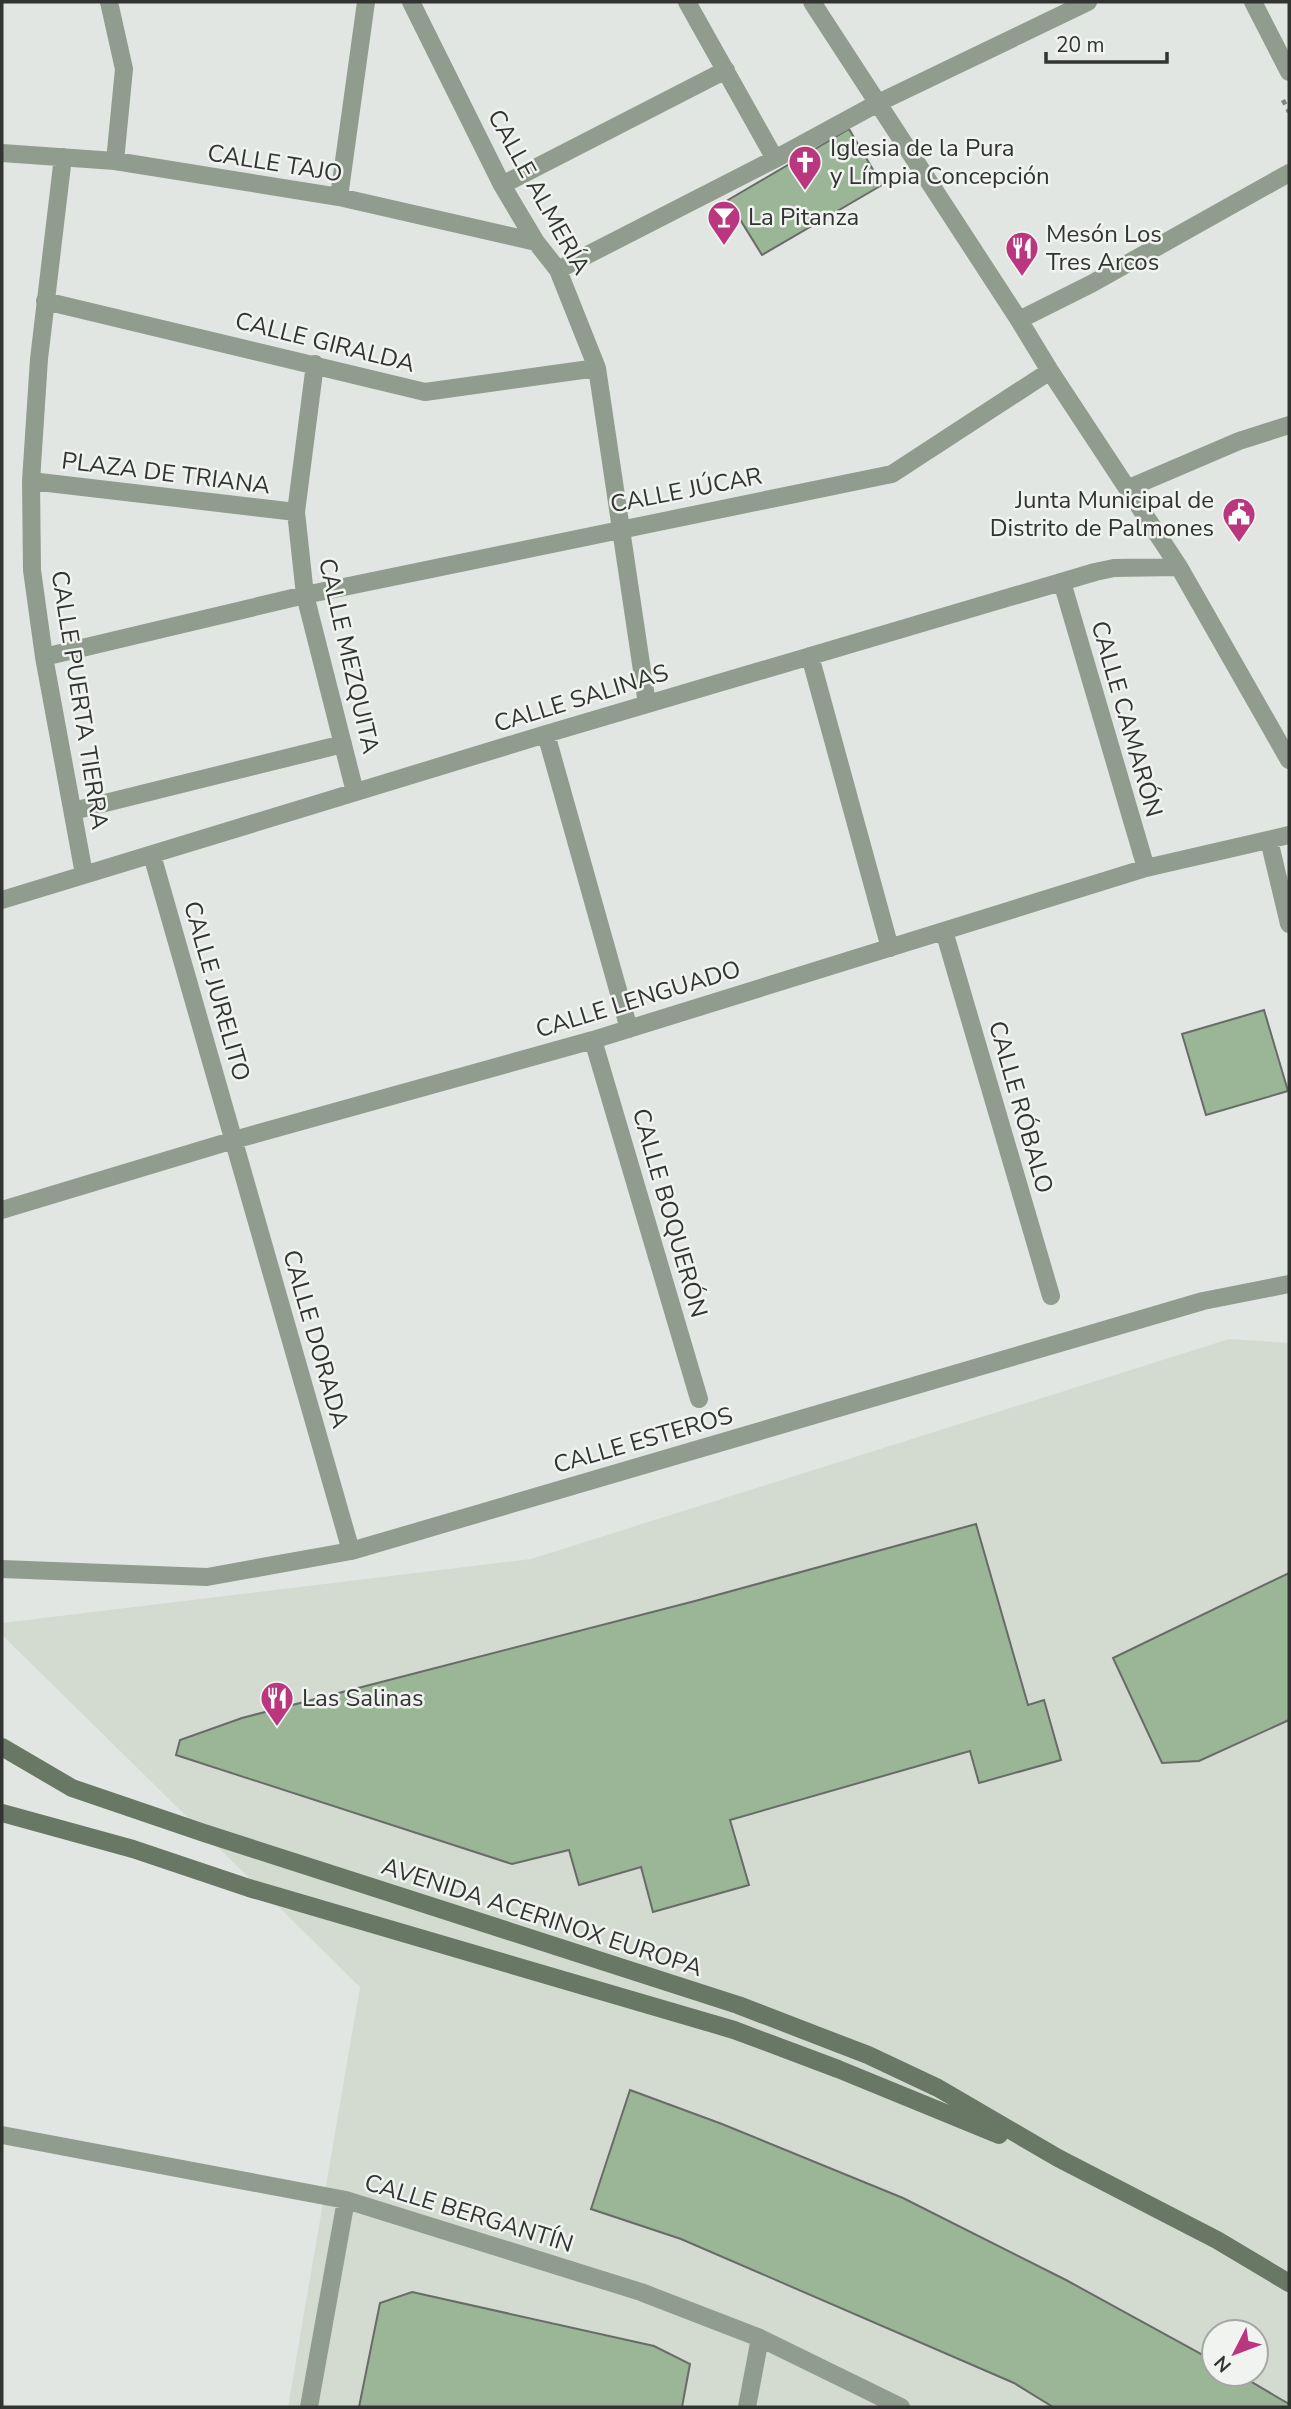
<svg xmlns="http://www.w3.org/2000/svg" width="1291" height="2409" viewBox="0 0 1291 2409" font-family="'Nunito Sans',sans-serif">
	<rect width="100%" height="100%" fill="#e2e6e2"/>
	<path fill="#d3dbd1" fill-rule="evenodd" d="M1229 1339 1289 1343V2407H288L360 1987 2 1635V1623L531 1559ZM1214 2332H1256V2374H1214Z"/>
	<path fill="#9bb597" stroke="#686b67" stroke-width="2" d="M849 129 882 185 762 255 728 200Z
		M1264 1010 1288 1091 1206 1115 1182 1034Z
		M976 1524 1028 1705 1044 1700 1061 1760 979 1783 970 1751 730 1820 749 1885 653 1912 641 1867 579 1885 569 1850 512 1864 176 1755 180 1740 242 1718 695 1601Z
		M1289 1573V1720L1199 1761 1162 1763 1113 1658Z
		M630 2090 722 2124 903 2198 1066 2280 1214 2361V2374H1238L1289 2404V2407H1053L1014 2383 681 2239 591 2209Z
		M412 2292 654 2346 690 2364 682 2407H359L380 2303Z"/>
	<g fill="none" stroke-linecap="round" stroke-linejoin="round">
		<path stroke="#828582" stroke-width="4.5" stroke-dasharray="5 5" stroke-linecap="butt" d="M1283 100 1289 112"/>
		<path stroke="#909c8e" stroke-width="18" d="M109 2 124 69 115 161
			M411 2 502 185 536 242 558 270 597 368 647 704
			M687 2 775 159
			M812 2 1019 320 1050 371 1179 567 1289 760
			M1253 2 1289 72
			M2 153 115 161 339 197 536 242
			M63 157 39 359 31 481 32 570 44 657 84 874
			M502 185 726 70
			M339 197 366 2
			M558 270 775 159 878 103 1088 2
			M45 301 425 392 597 368
			M1019 320 1091 284 1289 173
			M315 364 296 512 305 595 355 792
			M31 481 296 512
			M1129 488 1239 441 1289 425
			M1062 582 1146 868
			M810 656 890 948
			M44 657 305 595 892 474 1050 371
			M546 734 629 1029
			M73 811 343 744
			M1269 840 1289 924
			M152 855 351 1551
			M2 900 546 734 1095 572 1114 568 1179 567
			M944 931 1051 1296
			M593 1040 699 1399
			M2 1210 234 1140 593 1040 1146 868 1289 835
			M2 1569 207 1577 351 1551 1203 1301 1289 1284
			M2 2135 346 2200 641 2292 760 2338 901 2407
			M309 2407 346 2200
			M747 2407 760 2338"/>
		<path stroke="#687865" stroke-width="18" d="M2 1747 72 1788 204 1833 738 2005 868 2055 938 2088 1058 2158 1217 2240 1289 2283
			M2 1813 133 1849 249 1888 734 2030 838 2069 999 2135"/>
	</g>
	<defs>
		<symbol id="church-pin" viewBox="-11 -11 22 30"><path d="M0 17L-7.5 6A9.5 9.5 0 1 1 7.5 6Z" fill="#ba377f" stroke="#f0f3ef"/><path d="M-1.2-6h2.4v3.5h3.3v2.4h-3.3V6h-2.4V-.1h-3.3v-2.4h3.3Z" fill="#fff"/></symbol>
		<symbol id="bar-pin" viewBox="-11 -11 22 30"><path d="M0 17L-7.5 6A9.5 9.5 0 1 1 7.5 6Z" fill="#ba377f" stroke="#f0f3ef"/><path d="M-6-5H6L.8 .8V4.5H3.5V6h-7V4.5H-.8V.8Z" fill="#fff"/></symbol>
		<symbol id="restaurant-pin" viewBox="-11 -11 22 30"><path d="M0 17L-7.5 6A9.5 9.5 0 1 1 7.5 6Z" fill="#ba377f" stroke="#f0f3ef"/><path d="M-5-6h1v4h1v-4h1v4h1v-4h1v5L-1.5 .5V6h-2V.5L-5-1ZM5-6V6H3V1.5H1.5Q1.5-4 5-6Z" fill="#fff"/></symbol>
		<symbol id="civic-pin" viewBox="-11 -11 22 30"><path d="M0 17L-7.5 6A9.5 9.5 0 1 1 7.5 6Z" fill="#ba377f" stroke="#f0f3ef"/><path d="M-.6-6.5H3V-4.5H.6V-3L4-1V1h2V6H-6V1h2V-1L-.6-3ZM-1.2 2.5V6h2.4V2.5Z" fill="#fff"/></symbol>
	</defs>
	<g fill-rule="evenodd">
		<use href="#church-pin" x="786" y="143" width="38" height="52"/>
		<use href="#bar-pin" x="705" y="198" width="38" height="52"/>
		<use href="#restaurant-pin" x="1003" y="229" width="38" height="52"/>
		<use href="#civic-pin" x="1220" y="495" width="38" height="52"/>
		<use href="#restaurant-pin" x="258" y="1679" width="38" height="52"/>
	</g>
	<g text-anchor="middle" stroke-width="5" stroke-linejoin="round" paint-order="stroke">
		<g font-size="24" fill="#323432" stroke="#f0f3ef" text-anchor="start">
			<text x="830" y="156">Iglesia de la Pura<tspan x="830" dy="28">y Límpia Concepción</tspan></text>
			<text x="748" y="225">La Pitanza</text>
			<text x="1046" y="242">Mesón Los<tspan x="1046" dy="28">Tres Arcos</tspan></text>
			<text x="1214" y="508" text-anchor="end">Junta Municipal de<tspan x="1214" dy="28">Distrito de Palmones</tspan></text>
			<text x="302" y="1706">Las Salinas</text>
		</g>
		<g font-size="24" fill="#323432" stroke="#f0f3ef">
			<text transform="translate(275 163) rotate(9)" y="8">CALLE TAJO</text>
			<text transform="translate(539 192) rotate(61)" y="8">CALLE ALMERÍA</text>
			<text transform="translate(325 342) rotate(14)" y="8">CALLE GIRALDA</text>
			<text transform="translate(166 473) rotate(7)" y="8">PLAZA DE TRIANA</text>
			<text transform="translate(686 490) rotate(-11)" y="8">CALLE JÚCAR</text>
			<text transform="translate(349 656) rotate(77)" y="8">CALLE MEZQUITA</text>
			<text transform="translate(581 698) rotate(-17)" y="8">CALLE SALINAS</text>
			<text transform="translate(80 700) rotate(81)" y="8">CALLE PUERTA TIERRA</text>
			<text transform="translate(1127 719) rotate(74)" y="8">CALLE CAMARÓN</text>
			<text transform="translate(217 991) rotate(74)" y="8">CALLE JURELITO</text>
			<text transform="translate(638 999) rotate(-17)" y="8">CALLE LENGUADO</text>
			<text transform="translate(1021 1107) rotate(74)" y="8">CALLE RÓBALO</text>
			<text transform="translate(670 1213) rotate(74)" y="8">CALLE BOQUERÓN</text>
			<text transform="translate(316 1339) rotate(74)" y="8">CALLE DORADA</text>
			<text transform="translate(643 1440) rotate(-16)" y="8">CALLE ESTEROS</text>
			<text transform="translate(542 1917) rotate(18)" y="8">AVENIDA ACERINOX EUROPA</text>
			<text transform="translate(469 2213) rotate(17)" y="8">CALLE BERGANTÍN</text>
		</g>
	</g>
	<rect width="1291" height="2409" fill="none" stroke="#323432" stroke-width="7"/>
	<g transform="translate(1235 2353) rotate(228)"><circle r="33" fill="#f0f3ef" stroke="#a4a7a3" stroke-width="2"/>
	<path d="M0-5L12 26L0 18L-12 26Z" fill="#ba377f"/>
	<text y="-10" font-size="19" font-weight="bold" text-anchor="middle" fill="#323432">N</text>
	</g>
	<path d="M1046 52v10h121v-10" fill="none" stroke="#323432" stroke-width="3.5"/>
	<text x="1056" y="52" font-size="21" fill="#323432" stroke="#f0f3ef" stroke-width="5" paint-order="stroke">20 m</text>
</svg>
